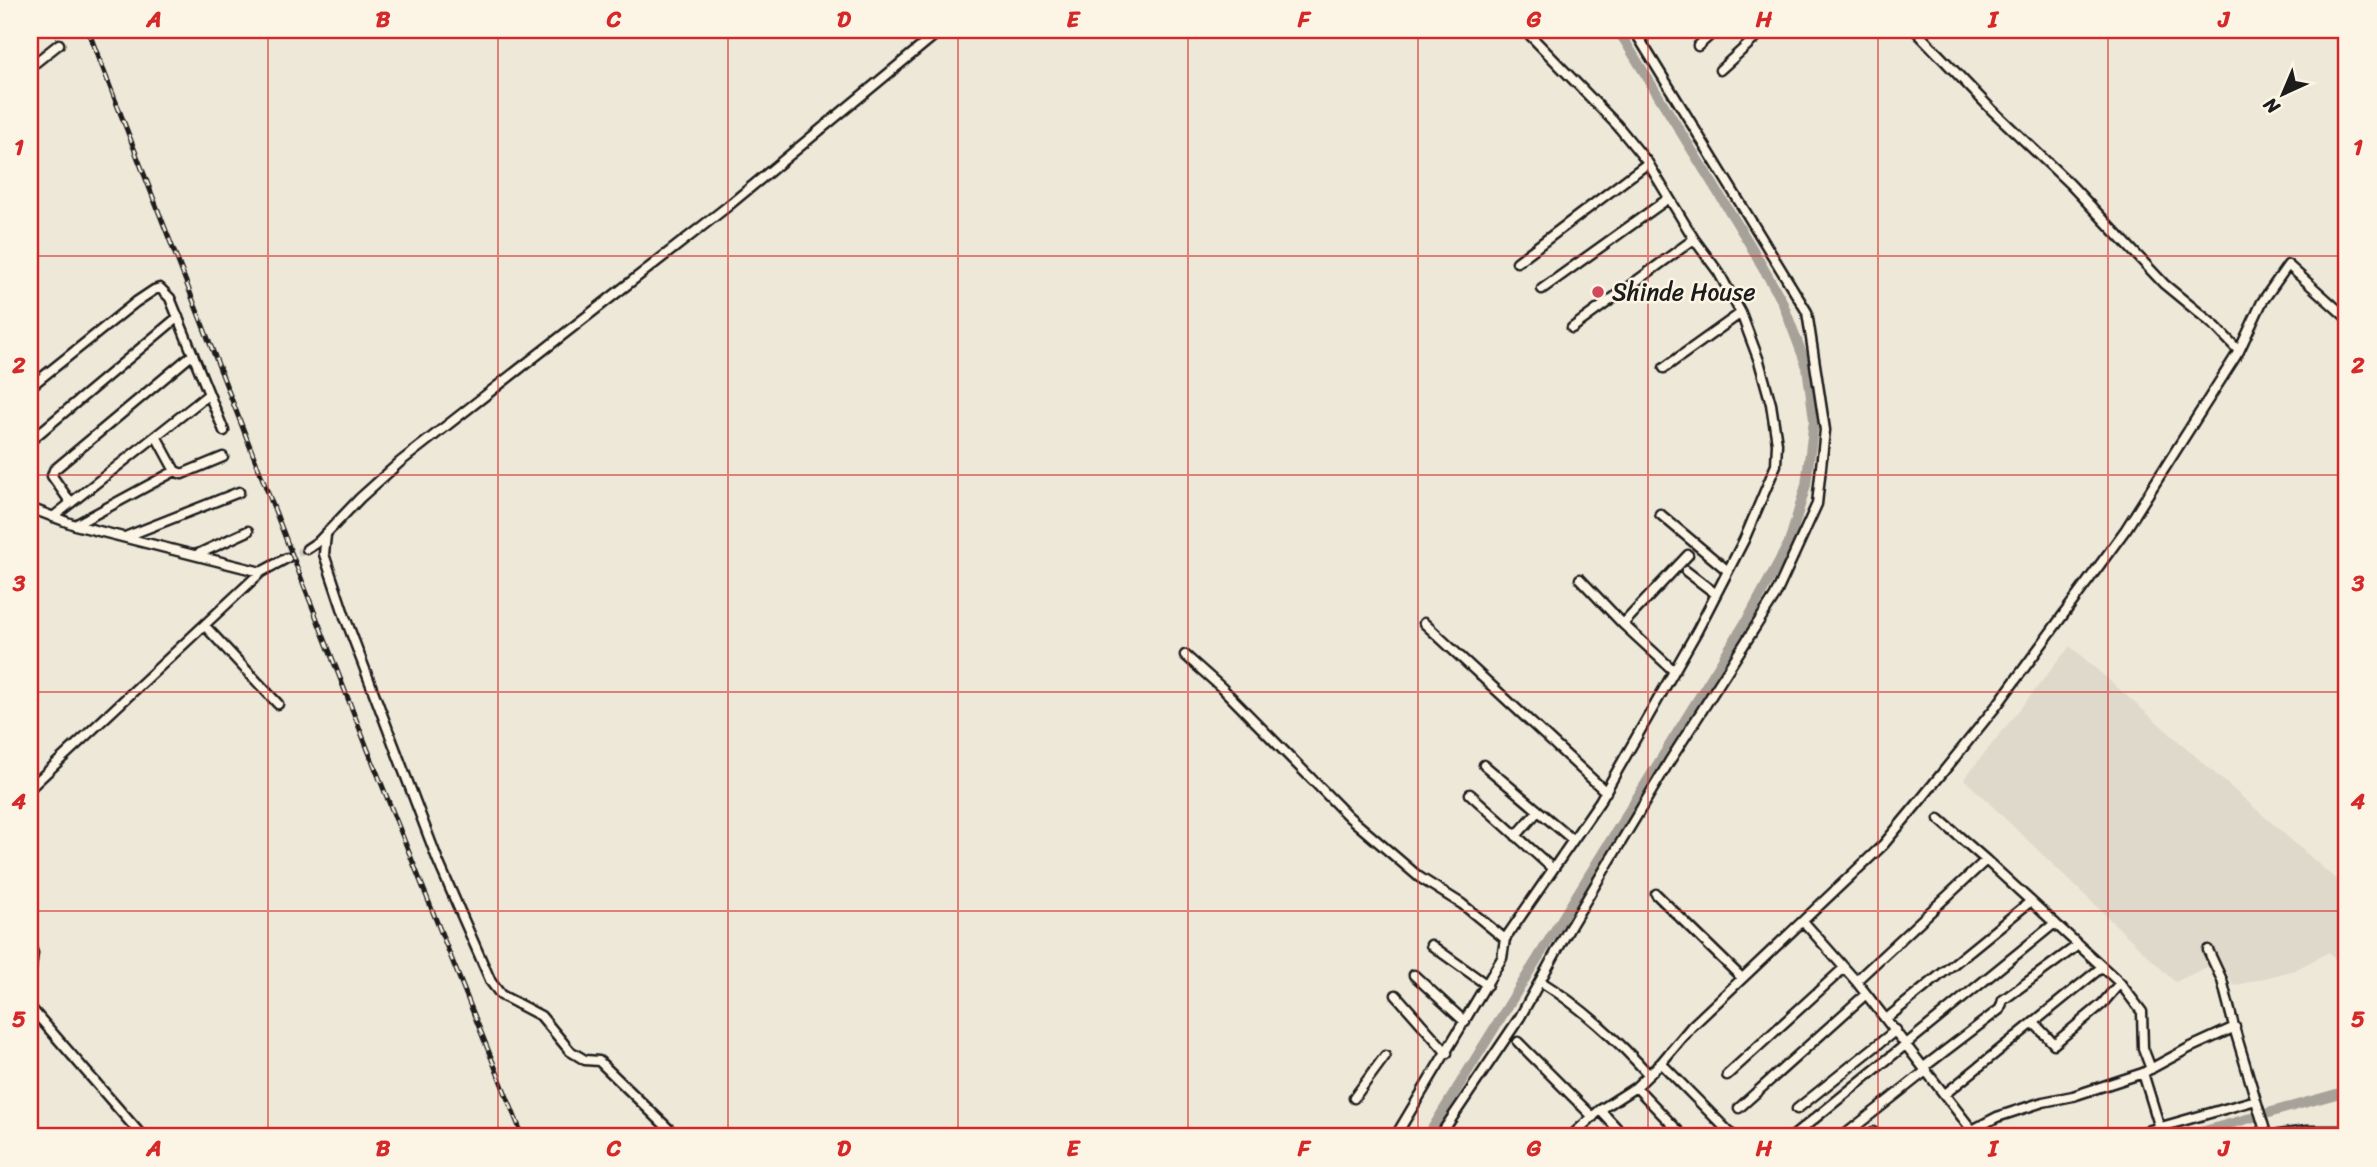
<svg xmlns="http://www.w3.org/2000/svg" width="2377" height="1167" viewBox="0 0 2377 1167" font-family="Sriracha,sans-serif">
	<rect width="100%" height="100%" fill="#eee8d9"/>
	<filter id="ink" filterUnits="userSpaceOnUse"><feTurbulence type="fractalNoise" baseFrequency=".0143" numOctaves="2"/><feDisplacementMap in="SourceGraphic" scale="14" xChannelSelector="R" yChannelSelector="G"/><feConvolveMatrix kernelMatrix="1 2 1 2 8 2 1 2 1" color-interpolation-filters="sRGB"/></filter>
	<g filter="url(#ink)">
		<path fill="#ded9cb" d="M2070 646 2347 889V971L2329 952 2295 970 2234 986 2220 961 2175 982 1964 779Z"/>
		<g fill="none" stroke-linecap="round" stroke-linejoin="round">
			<path stroke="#a7a299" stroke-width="10" d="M1427 1137 1750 615 1789 543 1806 485 1814 420 1807 367 1782 301 1749 243 1618 30
				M2183 1137 2347 1091"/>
			<path stroke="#cec9bd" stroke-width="8" stroke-dasharray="8 4" stroke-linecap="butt" d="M287 558 307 549"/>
			<defs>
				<path id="minor" d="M1915 30 1992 110 2070 184 2164 284 2215 326 2239 351
					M1698 46 1716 30
					M30 67 59 44
					M1720 70 1764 30
					M1517 262 1648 163
					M1542 289 1669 198
					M1572 328 1694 239
					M1664 368 1741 313
					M30 387 136 302 154 290 160 288 170 298 224 431
					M156 436 175 471
					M30 441 178 317
					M71 503 52 476 54 470 193 354
					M30 508 75 525 261 572
					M1660 514 1728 571
					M53 517 209 394
					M75 525 175 471 182 474 223 457
					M326 535 324 554 345 617 438 861 491 982 501 995 541 1016 570 1051 585 1060 599 1061 677 1137
					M125 537 239 492
					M307 549 319 541 360 498 400 462 728 206 941 30
					M196 555 248 531
					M1686 571 1716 594
					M1580 579 1623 624 1674 671
					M1424 623 1606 792
					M1623 624 1688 555
					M205 626 278 704
					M1185 655 1222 688 1349 817 1419 877 1462 904 1505 939 1502 958 1395 1137
					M1484 765 1573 840
					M30 788 261 572 287 558
					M1470 794 1553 869
					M1939 819 1986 860 2120 983 2142 1012 2143 1048 2151 1069
					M1516 836 1538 811
					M1656 894 1742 978
					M1803 921 1856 981 1972 1130
					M1505 939 1600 801 1697 631 1744 540 1776 465 1777 443 1771 404 1759 361 1741 313 1719 273 1694 239 1648 163 1617 125 1525 30
					M1431 945 1487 985
					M30 946 33 953 30 975
					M2208 950 2222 980 2236 1034 2267 1137
					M1414 975 1465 1022
					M1540 981C1579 1005 1619 1041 1649 1075
					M1856 981 1986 860
					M1396 995 1447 1053
					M30 1007 143 1137
					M1886 1019 2031 901
					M2034 1023 2054 1044 2102 1004 2120 983
					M1518 1042 1593 1117
					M1661 1063 1734 1137
					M1924 1067 2000 1009 2003 1000 2078 945
					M2143 1073 2160 1128
					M1727 1075 1844 968
					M1636 1087 1684 1137
					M1945 1094 2102 967
					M1354 1098 1385 1056
					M1739 1108 1866 994
					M1797 1109 1896 1030
					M1600 1110 1625 1137
					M1873 1132 1878 1137
					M1439 1137 1520 1017 1570 927 1669 762 1775 596 1817 504 1825 430 1807 312 1634 30
					M1570 1137 1600 1110 1636 1087 1661 1063 1692 1026 1883 845 1918 803 1998 704 2126 529 2239 351 2262 302 2288 265 2347 318
					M1792 1137 2055 923
					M1842 1137 1927 1070
					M1959 1137 1997 1117 2043 1102 2073 1096 2143 1073 2189 1048 2235 1027
					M2126 1137 2256 1100"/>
				<path id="tertiary" d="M2272 1137 2307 1132H2347"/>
			</defs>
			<use href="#minor" stroke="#1c1c1c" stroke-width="13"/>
			<use href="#tertiary" stroke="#1c1c1c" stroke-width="15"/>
			<use href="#minor" stroke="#fcf5e5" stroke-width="8"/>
			<use href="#tertiary" stroke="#fcf5e5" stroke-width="10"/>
			<defs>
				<path id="rail" d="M88 30 368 750 523 1137"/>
			</defs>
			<use href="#rail" stroke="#1c1c1c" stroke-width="5"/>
			<use href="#rail" stroke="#fcf5e5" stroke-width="2.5" stroke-dasharray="8" stroke-linecap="butt"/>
		</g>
	</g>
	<path fill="none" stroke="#d62828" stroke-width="2" stroke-opacity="0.55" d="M268 30V1137M498 30V1137M728 30V1137M958 30V1137M1188 30V1137M1418 30V1137M1648 30V1137M1878 30V1137M2108 30V1137M30 256H2347M30 475H2347M30 692H2347M30 911H2347"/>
	<circle fill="#d1495b" stroke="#fcf5e5" stroke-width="2.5" cx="1598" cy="292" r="7"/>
	<g text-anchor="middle" stroke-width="5" stroke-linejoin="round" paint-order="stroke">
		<g font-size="24" fill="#1c1c1c" stroke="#fcf5e5" text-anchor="start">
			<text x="1612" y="300">Shinde House</text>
		</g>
	</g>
	<rect width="2377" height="1167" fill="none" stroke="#fcf5e5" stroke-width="77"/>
	<g transform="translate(2283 94) rotate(224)" stroke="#fcf5e5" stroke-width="5" paint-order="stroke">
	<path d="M0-5L12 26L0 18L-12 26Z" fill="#1c1c1c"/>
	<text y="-10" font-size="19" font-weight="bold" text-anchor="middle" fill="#1c1c1c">N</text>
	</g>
	<rect x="38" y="38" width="2300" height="1090" fill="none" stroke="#d62828" stroke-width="2.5"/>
	<g font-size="23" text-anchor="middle" font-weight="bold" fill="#d62828">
		<text x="154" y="27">A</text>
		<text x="383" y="27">B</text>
		<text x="614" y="27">C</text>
		<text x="844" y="27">D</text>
		<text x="1073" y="27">E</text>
		<text x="1304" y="27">F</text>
		<text x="1534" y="27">G</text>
		<text x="1764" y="27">H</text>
		<text x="1993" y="27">I</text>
		<text x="2224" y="27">J</text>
		<text x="19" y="155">1</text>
		<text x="2358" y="155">1</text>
		<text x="19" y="373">2</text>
		<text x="2358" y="373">2</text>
		<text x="19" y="591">3</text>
		<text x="2358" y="591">3</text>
		<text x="19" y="809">4</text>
		<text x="2358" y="809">4</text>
		<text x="19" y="1027">5</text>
		<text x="2358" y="1027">5</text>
		<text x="154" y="1156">A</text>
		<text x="383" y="1156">B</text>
		<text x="614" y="1156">C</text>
		<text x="844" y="1156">D</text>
		<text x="1073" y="1156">E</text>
		<text x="1304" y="1156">F</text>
		<text x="1534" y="1156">G</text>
		<text x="1764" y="1156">H</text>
		<text x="1993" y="1156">I</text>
		<text x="2224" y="1156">J</text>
	</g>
</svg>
